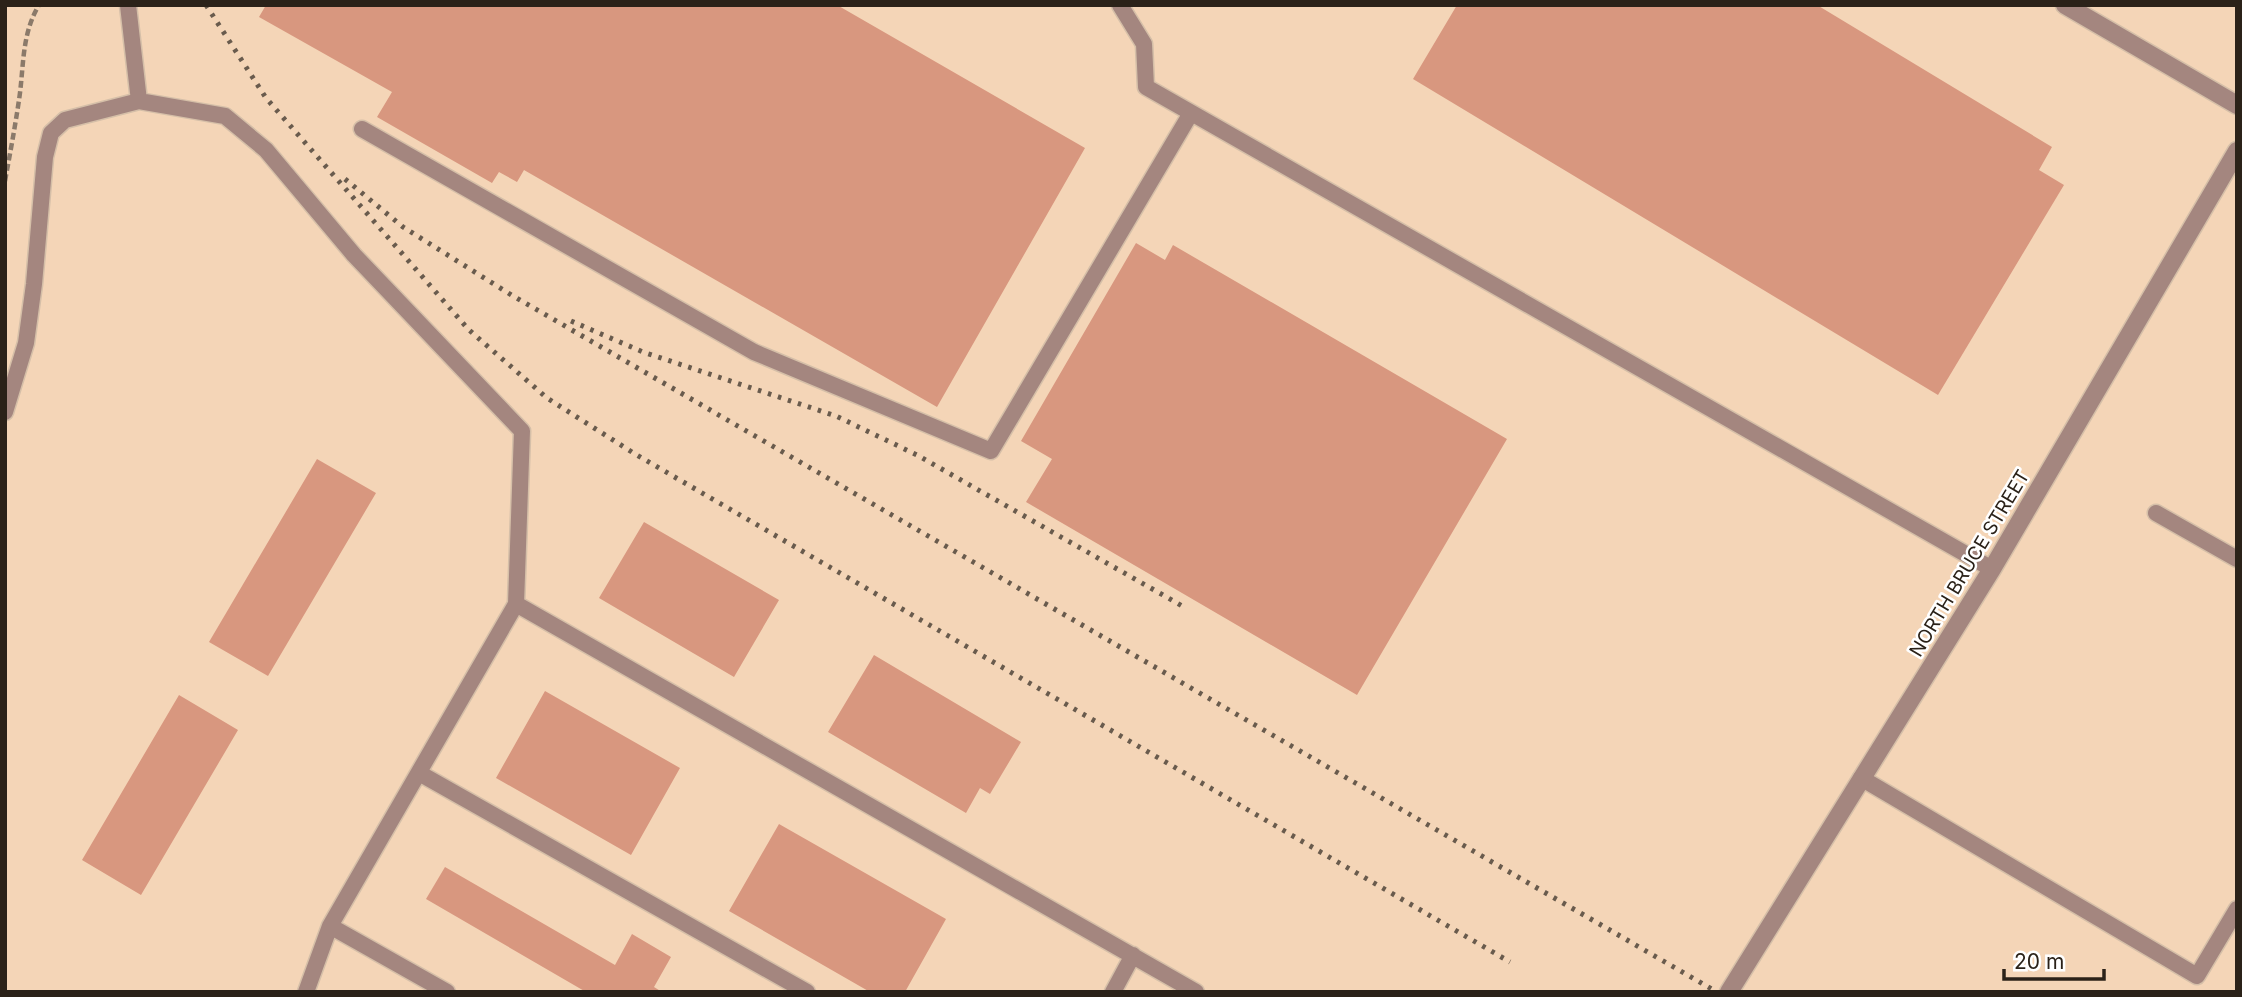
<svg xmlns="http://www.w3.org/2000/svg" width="2242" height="997" viewBox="0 0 2242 997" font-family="Inter,sans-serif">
	<rect width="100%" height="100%" fill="#fae1c8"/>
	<path fill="#f4d5b7" d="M5 5H2237V992H5Z"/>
	<path fill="#d8977f" d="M266 5H837L1085 148 937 407 524 170 517 182 499 172 492 183 377 117 392 92 259 17Z
		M1457 5H1817L2052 147 2039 170 2064 185 1938 395 1413 79Z
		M1136 243 1165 260 1173 245 1507 439 1357 695 1026 502 1052 459 1021 441Z
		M317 459 376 493 268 676 209 642Z
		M644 522 779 600 734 677 599 598Z
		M874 655 1021 742 990 794 980 788 966 813 828 732Z
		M545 691 680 768 631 855 496 778Z
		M179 695 238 730 141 895 82 860Z
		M779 824 946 919 905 992H870L729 911Z
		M445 867 615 965 632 934 671 957 654 987 662 992H586L426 899Z"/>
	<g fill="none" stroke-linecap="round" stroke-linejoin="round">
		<defs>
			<path id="service" d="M1120 5 1144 44 1146 87 1992 569
				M139 101 225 116 266 150 354 255 522 431 516 604 330 926 306 992
				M362 129 754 352 991 451 1191 113
				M5 412 26 343 34 284 45 157 51 133 65 120 139 101 128 5
				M2156 513 2237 559
				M516 604 1196 992
				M419 773 807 992
				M1861 778 2197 976 2237 909
				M330 926 447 992
				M1113 992 1133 955"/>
			<path id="tertiary" d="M2065 5 2237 105
				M1729 992 1992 569 2237 151"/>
		</defs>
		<use href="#service" stroke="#d5bfa8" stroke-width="19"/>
		<use href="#tertiary" stroke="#d5bfa8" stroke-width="21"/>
		<path stroke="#8b7a6a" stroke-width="4.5" stroke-dasharray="7 3.5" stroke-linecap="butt" d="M5 181C10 154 15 127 19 100 24 68 21 35 39 5"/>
		<use href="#service" stroke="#a4867f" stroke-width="16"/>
		<use href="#tertiary" stroke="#a4867f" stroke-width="18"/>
		<path stroke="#695b4d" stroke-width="5" stroke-dasharray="3.5 7" stroke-linecap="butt" d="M206 5 266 98 469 330 547 398 635 454 1510 962
			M345 179 403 227 513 296 1717 992
			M571 321 643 352 836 416 917 455 1184 607"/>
	</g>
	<g text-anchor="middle" stroke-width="5" stroke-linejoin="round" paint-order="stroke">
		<g font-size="19" fill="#2b2219" stroke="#fff">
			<text transform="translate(1969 563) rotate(-59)" y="7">NORTH BRUCE STREET</text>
		</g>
	</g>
	<rect width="2242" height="997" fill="none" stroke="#2b2219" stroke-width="14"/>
	<path d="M2004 969v10h100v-10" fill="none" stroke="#2b2219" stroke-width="3.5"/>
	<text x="2014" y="969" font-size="21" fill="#2b2219" stroke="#ffffff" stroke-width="5" paint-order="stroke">20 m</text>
</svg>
